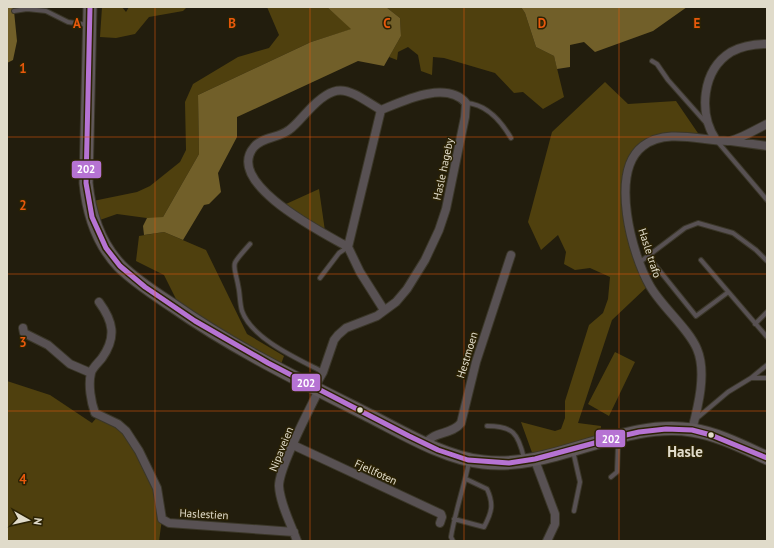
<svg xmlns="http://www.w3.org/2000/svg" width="774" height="548" viewBox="0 0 774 548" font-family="'PT Sans',sans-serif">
	<rect width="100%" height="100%" fill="#221d0d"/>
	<path fill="#4f400e" d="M102 7H122L126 12 129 7H187L183 11 149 17 135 34 116 38 100 37Z
		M267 7H327L352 29 311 42 198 95 199 154 163 217 154 219 117 214 97 221 93 201 137 192 150 186 180 162 186 150 185 102 193 84 238 57 269 48 279 35Z
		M386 7H521L525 13 536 47 554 56 564 97 543 109 523 92 514 93 495 73 444 58 433 57 432 75 421 71 418 55 408 47 398 52 397 60 389 57 401 36 400 18Z
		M605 82 628 104 676 101 702 139 651 142 628 168V218L649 285 612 320 578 423 601 426 600 442 534 458 521 422 555 431 561 429 565 418V401L589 325 603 313 608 299 610 277 590 268 575 270 564 264 566 252 558 235 541 250 528 222 552 132Z
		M319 189 325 231 289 209 286 204Z
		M164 232 206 250 247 334 284 356 280 367 180 307 164 275 136 261 139 236Z
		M615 352 635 362 609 416 588 404Z
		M7 381 50 395 92 423 99 415 118 424 156 484 162 519 159 541H7Z"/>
	<path fill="#715f29" d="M7 7H13L14 11 17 41 13 60 7 63Z
		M327 7H386L400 18 401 36 384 66 358 61 237 117V137L218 173 221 192 209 204 204 205 183 240 164 232 144 235 143 226 147 218 163 217 199 154 198 95 311 42 351 29Z
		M521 7H687L653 31 595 52 584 42 570 45V67L557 69 554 56 536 47 525 13Z"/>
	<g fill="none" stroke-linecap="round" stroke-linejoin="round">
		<defs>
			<path id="lane" d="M14 11 27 9 46 11 68 22 88 25
				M652 61 657 64 668 80 707 124
				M466 103C486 104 501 121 511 138
				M717 141 767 200
				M250 244C228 269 234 260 239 290 240 297 240 304 242 311 252 339 298 359 323 372
				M701 260 767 337
				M640 262 685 228 698 223 733 233 756 250 767 261
				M655 265 696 316 727 293
				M320 278 339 253 348 247
				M755 324 767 312
				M752 378H767
				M696 419 728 392 751 378 767 365
				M487 426C513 426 518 433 524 458
				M573 451 580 482 574 511
				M611 477 617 472 618 445 616 440
				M454 519 484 527C492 512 494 504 487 489L466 479
				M453 541 451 537C455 512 464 487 469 462"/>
			<path id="street" d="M716 140C698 113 702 70 731 52 742 46 755 44 767 44
				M731 141 767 146
				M348 247C325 234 223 183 254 147 262 137 279 138 289 130 296 125 302 117 308 111 338 78 348 90 381 110
				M99 302C113 321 117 337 102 358 99 362 92 368 91 373 88 385 91 402 95 413L118 424 126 431 139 451 157 488 162 519 169 523 294 532
				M23 328 24 333 48 345 70 364 91 373
				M314 388 323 372 334 340 338 335 346 328 377 316 396 302 407 289 425 260 439 230 446 209 465 117 466 103C446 80 403 101 381 110L348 247 360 272 384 310
				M692 430C698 407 707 372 697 349 689 329 662 307 650 286 632 255 609 172 643 146 667 128 701 141 728 141 737 141 758 128 767 124
				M426 443C434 431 452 435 461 423L476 362 511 255
				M293 445 441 514 442 517 440 523
				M534 458 555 514V524L547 541
				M297 541C291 524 280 504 279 486 279 467 309 410 319 390"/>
			<path id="primary" d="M90 7 86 183C89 214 98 243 120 266 135 281 154 293 172 305 233 348 301 381 368 415 402 432 444 458 483 462 553 471 621 419 692 430 718 434 743 447 767 458"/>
		</defs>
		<use href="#lane" stroke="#3b3729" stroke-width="6"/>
		<use href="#street" stroke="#3b3729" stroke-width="10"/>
		<use href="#primary" stroke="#3b3729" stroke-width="15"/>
		<use href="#lane" stroke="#585153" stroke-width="4"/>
		<use href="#street" stroke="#585153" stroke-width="8"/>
		<use href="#primary" stroke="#61585a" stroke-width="13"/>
		<defs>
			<path id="bus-1" d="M90 7 86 183 92 217 106 248 120 266 145 287 195 321 268 363 409 436 438 450 468 460 509 463 535 459 613 438 639 432 666 429 692 430 711 435 767 458"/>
		</defs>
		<use href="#bus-1" stroke="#2b2204" stroke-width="8"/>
		<use href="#bus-1" stroke="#b673d3" stroke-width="5"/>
	</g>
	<path fill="none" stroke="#e8590c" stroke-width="1" stroke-opacity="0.55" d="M155 7V541M310 7V541M464 7V541M619 7V541M7 137H767M7 274H767M7 411H767"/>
	<g fill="#e0dbca" stroke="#2b2204" stroke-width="1.5">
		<circle cx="360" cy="410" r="3.5"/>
		<circle cx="711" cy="435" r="3.5"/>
	</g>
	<g text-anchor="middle" stroke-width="3" stroke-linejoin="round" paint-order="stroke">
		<g font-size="11" fill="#e0dbca" stroke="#2b2204">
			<text transform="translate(443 169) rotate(-78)" y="4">Hasle hageby</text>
			<text transform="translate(650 253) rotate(72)" y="4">Hasle trafo</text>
			<text transform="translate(467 355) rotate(-73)" y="4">Hestmoen</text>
			<text transform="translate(281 449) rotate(-68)" y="4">Nipaveien</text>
			<text transform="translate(376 472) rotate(25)" y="4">Fjellfoten</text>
			<text transform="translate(204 514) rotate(3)" y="4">Haslestien</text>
		</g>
		<g font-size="15" font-weight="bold" fill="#e0dbca" stroke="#2b2204">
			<text x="685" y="457">Hasle</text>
		</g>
	</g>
	<g font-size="13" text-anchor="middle" font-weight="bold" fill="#e8590c" stroke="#2b2204" stroke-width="3" stroke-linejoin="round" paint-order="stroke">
		<text x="77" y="28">A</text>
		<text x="232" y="28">B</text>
		<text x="387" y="28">C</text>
		<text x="542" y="28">D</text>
		<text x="697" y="28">E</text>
		<text x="23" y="73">1</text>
		<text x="23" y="210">2</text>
		<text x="23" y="347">3</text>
		<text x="23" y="484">4</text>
	</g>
	<g stroke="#2b2204" stroke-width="1.5">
		<rect x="71" y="160" width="31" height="19" rx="4" fill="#b673d3"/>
		<rect x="291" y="373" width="30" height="19" rx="4" fill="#b673d3"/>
		<rect x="595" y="429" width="31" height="19" rx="4" fill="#b673d3"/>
	</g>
	<g font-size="11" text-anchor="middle" font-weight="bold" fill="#fff">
		<text x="86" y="173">202</text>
		<text x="306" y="387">202</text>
		<text x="611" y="443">202</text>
	</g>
	<rect width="774" height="548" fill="none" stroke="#e0dbca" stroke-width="16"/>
	<g transform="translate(28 520) rotate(98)" stroke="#2b2204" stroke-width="3" paint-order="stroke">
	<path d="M0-3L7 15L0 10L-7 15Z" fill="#e0dbca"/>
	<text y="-6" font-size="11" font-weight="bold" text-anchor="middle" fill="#e0dbca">N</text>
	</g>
</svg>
